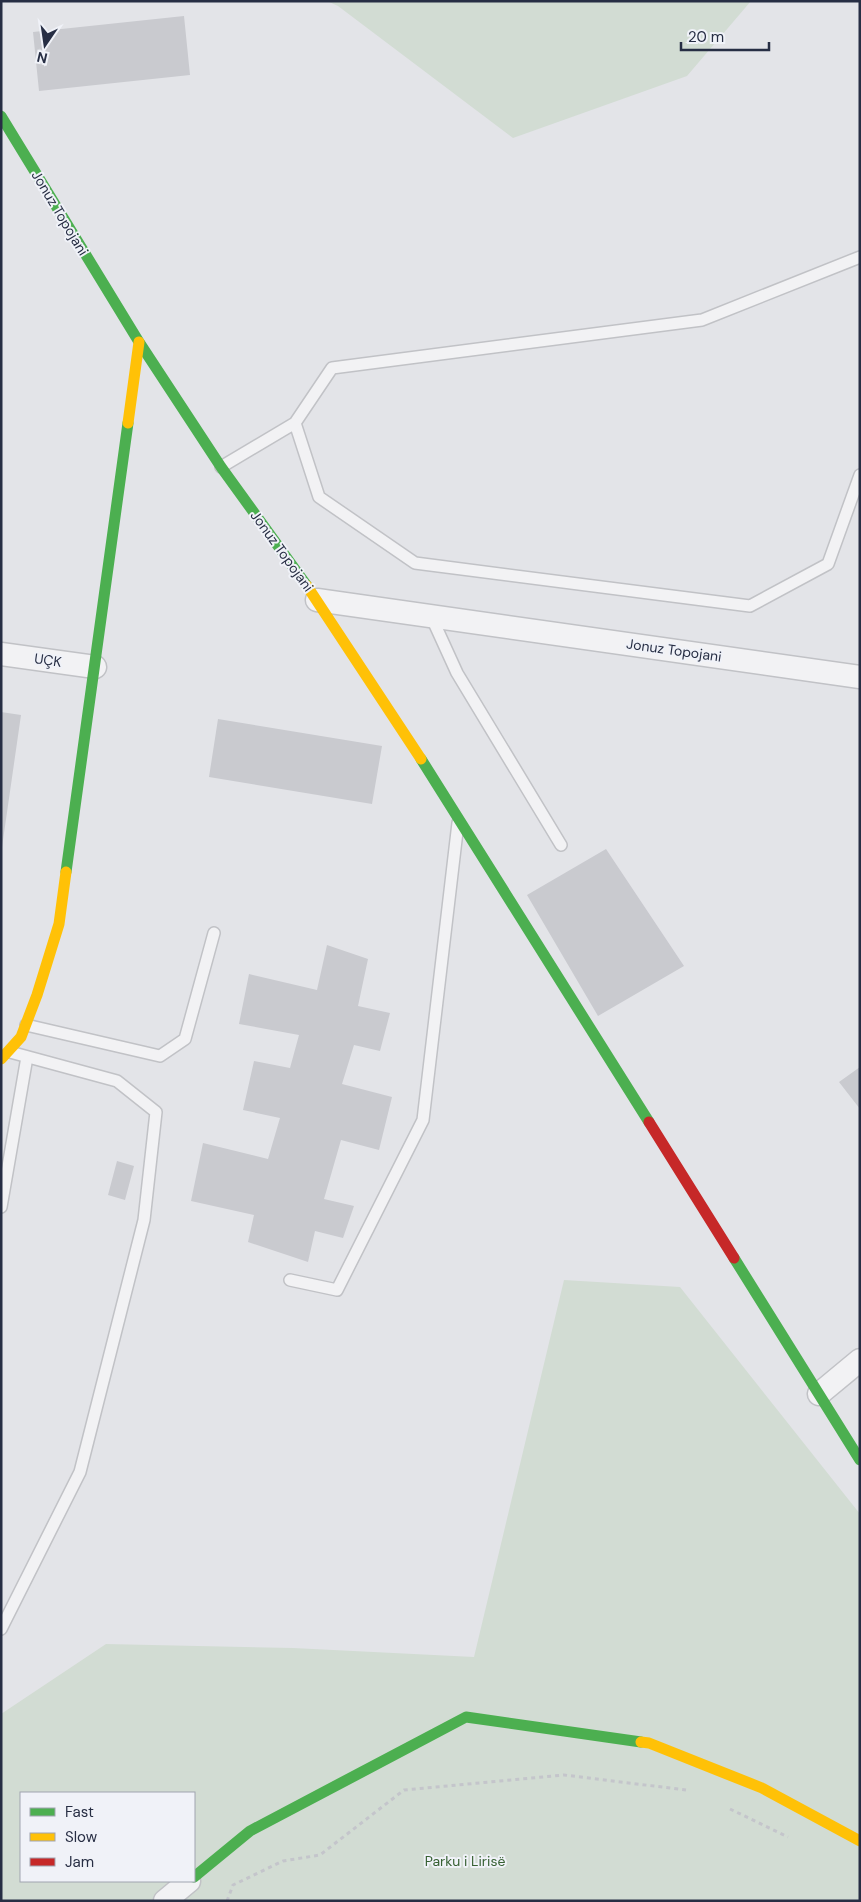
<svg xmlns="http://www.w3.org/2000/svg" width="861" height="1902" viewBox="0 0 861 1902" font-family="'DM Sans',sans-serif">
	<rect width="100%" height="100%" fill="#e3e4e8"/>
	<path fill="#d2dcd3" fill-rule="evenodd" d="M327 1H751L687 76 513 138 338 6Z
		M564 1280 680 1287 860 1514V1901H1V1714L106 1644 293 1648 474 1657ZM21 1793H194V1881H21Z"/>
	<path fill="#c9cacf" d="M184 16 190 75 39 91 33 32Z
		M1 712 21 715 2 847H1Z
		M218 719 382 746 372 804 209 777Z
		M606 849 684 966 598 1016 527 895Z
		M327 945 368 959 358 1006 390 1013 380 1051 354 1045 342 1084 392 1097 379 1150 341 1140 324 1199 354 1206 343 1238 315 1231 308 1262 248 1242 254 1215 191 1201 203 1143 268 1159 280 1118 243 1110 254 1061 290 1068 299 1035 239 1024 249 974 317 990Z
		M860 1067V1109L839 1082Z
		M117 1161 134 1166 125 1200 108 1195Z"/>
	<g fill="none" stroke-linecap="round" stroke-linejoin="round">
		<defs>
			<path id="lane" d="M860 257 702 320 332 368 295 423 319 497 415 563 750 606 828 564 860 475
				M221 467 295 423
				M431 616 457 673 561 845
				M26 1025 160 1056 185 1039 214 933
				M1 1207 27 1057
				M290 1280 337 1290 423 1120 458 823
				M1 1629 80 1472 144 1220 156 1112 117 1081 10 1052"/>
			<path id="street" d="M317 600 860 677
				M1 654 95 667
				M819 1394 860 1360
				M165 1901 189 1881"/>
		</defs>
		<use href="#lane" stroke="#c1c2c6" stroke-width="14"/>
		<use href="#street" stroke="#c1c2c6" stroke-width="25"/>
		<path stroke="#c4c5cb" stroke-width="3" stroke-dasharray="4 4" stroke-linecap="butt" d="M730 1809 788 1837
			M227 1901 233 1885 283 1861 320 1855 404 1790 564 1775 686 1790"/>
		<use href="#lane" stroke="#f2f2f4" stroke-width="11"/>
		<use href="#street" stroke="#f2f2f4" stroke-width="22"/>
		<path stroke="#4caf50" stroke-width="11" d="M1 116 139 342 221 467 307 586
			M421 759 649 1122
			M66 872 128 423
			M734 1258 860 1460
			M194 1877 250 1831 466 1717 641 1742"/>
		<path stroke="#ffc107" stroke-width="11" d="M128 423 139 342
			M307 586 421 759
			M1 1059 21 1037 37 995 59 924 66 872
			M641 1742 649 1743 762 1788 860 1841"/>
		<path stroke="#c62828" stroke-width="11" d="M649 1122 734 1258"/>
	</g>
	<g text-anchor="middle" stroke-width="4" stroke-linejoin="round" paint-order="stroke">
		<g font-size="14" fill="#272e44" stroke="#f0f2f8">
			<text transform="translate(60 213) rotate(59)" y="5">Jonuz Topojani</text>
			<text transform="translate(282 551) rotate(54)" y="5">Jonuz Topojani</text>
			<text transform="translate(674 650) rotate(8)" y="5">Jonuz Topojani</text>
			<text transform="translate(48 660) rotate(8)" y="5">UÇK</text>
		</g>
		<g font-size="14" fill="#376133" stroke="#f0f2f8">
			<text x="465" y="1866">Parku i Lirisë</text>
		</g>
	</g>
	<rect width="861" height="1902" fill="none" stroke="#272e44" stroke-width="5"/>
	<rect x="20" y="1792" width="175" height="90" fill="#f0f2f8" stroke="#a0a4b0"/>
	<rect x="30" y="1808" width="25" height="8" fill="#4caf50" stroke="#a0a4b0"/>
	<text x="65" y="1817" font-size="15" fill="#272e44">Fast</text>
	<rect x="30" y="1833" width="25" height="8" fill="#ffc107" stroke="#a0a4b0"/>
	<text x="65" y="1842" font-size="15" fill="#272e44">Slow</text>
	<rect x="30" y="1858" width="25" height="8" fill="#c62828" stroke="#a0a4b0"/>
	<text x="65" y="1867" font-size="15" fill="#272e44">Jam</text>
	<g transform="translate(45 45) rotate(193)" stroke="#f0f2f8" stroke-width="4" paint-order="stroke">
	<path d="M0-4L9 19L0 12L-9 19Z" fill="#272e44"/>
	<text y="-8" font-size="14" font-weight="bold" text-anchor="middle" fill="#272e44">N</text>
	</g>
	<path d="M681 42v8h88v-8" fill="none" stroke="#272e44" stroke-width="2.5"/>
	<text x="688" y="42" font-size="15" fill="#272e44" stroke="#f0f2f8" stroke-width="4" paint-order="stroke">20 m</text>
</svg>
